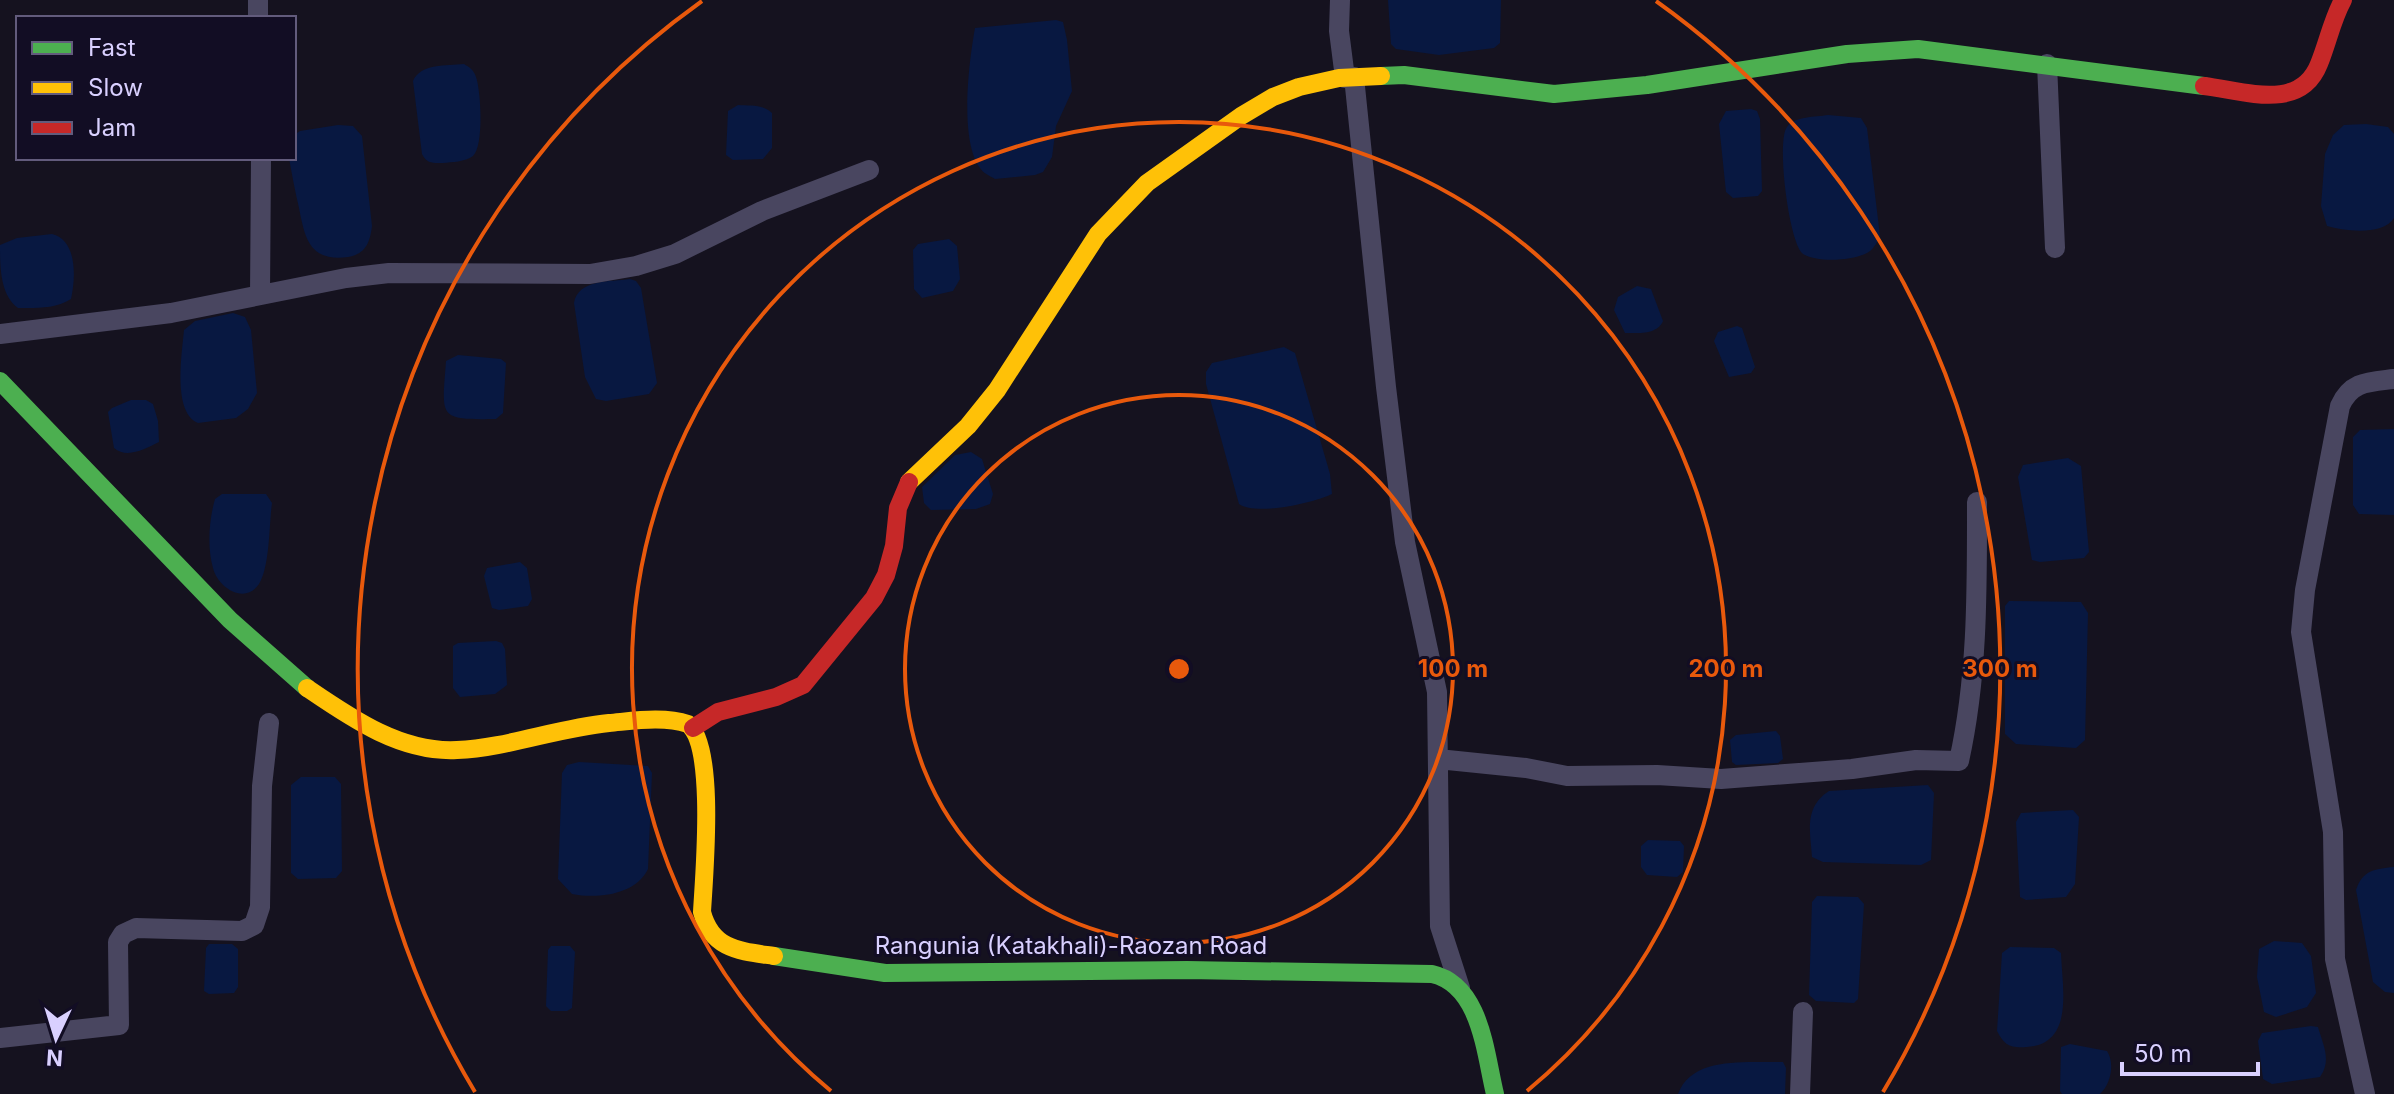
<svg xmlns="http://www.w3.org/2000/svg" width="2394" height="1094" viewBox="0 0 2394 1094" font-family="Inter,sans-serif">
	<rect width="100%" height="100%" fill="#15121f"/>
	<path fill="#081841" d="M1388 0H1501L1500 43 1494 48 1439 55 1396 49 1391 44Z
		M1056 20 1063 22 1067 40 1072 91 1056 126 1052 157 1043 172 1035 175 995 179C990 176 983 173 980 168 959 139 969 61 975 28Z
		M464 64C469 67 474 70 476 77 481 91 484 146 473 156 465 162 452 162 443 163 433 163 427 164 422 154L413 81C421 63 446 66 464 64Z
		M738 105C750 106 763 104 772 113V148L763 159 733 160 726 155 728 111Z
		M1751 109 1757 111 1760 119 1762 191 1758 196 1733 198 1726 192 1719 124 1726 111Z
		M1828 115 1861 118 1867 128 1880 236C1877 242 1875 247 1870 251 1857 261 1817 263 1803 254 1789 244 1776 141 1787 127 1795 116 1815 117 1828 115Z
		M2366 124 2388 127 2394 134V218C2383 236 2344 231 2327 226L2321 206 2325 154 2333 135 2344 125Z
		M338 125 353 126 362 136 372 226C370 242 366 254 348 257 309 262 305 238 299 208 295 191 292 175 289 158H294V135L300 131Z
		M52 234C77 240 76 277 71 299 55 309 37 308 18 308 0 295 0 266 0 245L17 238Z
		M949 239 957 246 960 279 953 291 922 298 914 289 913 250 918 244Z
		M630 279 636 281 641 288 657 383 649 394 606 401 596 399 585 377 574 303C578 279 610 282 630 279Z
		M1637 286 1651 289 1663 321C1657 335 1638 333 1625 333L1614 310 1618 297Z
		M233 313 245 317 251 330 257 393 248 409 236 418 198 423C172 412 182 353 184 330L195 321Z
		M1737 326 1742 328 1755 367 1751 373 1729 377 1714 341 1718 332Z
		M1284 347 1295 353 1330 474 1332 494C1314 503 1256 516 1239 504L1206 384V372L1212 363Z
		M458 355 501 359 506 363 503 413 496 419C437 420 442 418 446 361Z
		M131 400H146L153 404 158 421 159 442C145 449 127 459 114 448L108 412 112 408Z
		M2394 429V515L2359 514 2353 505V437L2360 430Z
		M971 452 982 459 993 494 990 504 976 509 931 510 924 503 922 487 955 455Z
		M2068 458 2081 466 2089 552 2084 558 2040 562 2032 560 2018 477 2023 465Z
		M222 494H266L272 503C269 524 270 567 259 584 245 605 218 588 213 568 207 547 209 520 215 499Z
		M520 562 527 568 532 599 528 606 499 610 492 608 484 576 487 568Z
		M2009 601 2081 602 2088 613 2085 740 2076 748 2016 744 2005 734V606Z
		M496 641 502 643 505 649 507 685 495 694 460 697 453 688V646L458 643Z
		M1776 731 1780 736 1783 759 1778 763 1736 765 1732 762 1730 740 1736 735Z
		M579 762 648 766 652 773 648 869C636 895 597 899 572 894L558 879 562 773 567 765Z
		M301 777H335L341 784 342 871 336 878 298 879 291 873V785Z
		M1928 785 1934 793 1931 860 1921 865 1823 862 1812 857C1810 831 1804 807 1829 791Z
		M2073 810 2079 817 2075 884 2066 897 2026 900 2020 897 2016 822 2021 813Z
		M1648 840 1680 841 1684 846 1683 872 1677 877 1647 875 1641 867V846Z
		M2394 867V993L2385 992 2373 982 2356 890C2363 870 2374 869 2394 867Z
		M1817 896 1858 897 1864 904 1858 999 1854 1003 1816 1001 1809 995 1812 902Z
		M2274 941 2302 943 2311 956 2316 993 2307 1007 2276 1017 2264 1012 2257 977 2259 949Z
		M209 944H232L238 949V987L234 993 209 994 204 991 206 948Z
		M551 946H570L575 952 572 1008 567 1011H551L546 1006 548 950Z
		M2010 947 2054 948 2061 953C2062 987 2075 1044 2027 1047 2010 1048 2005 1046 1997 1031L2002 953Z
		M2311 1026 2318 1027C2323 1045 2332 1060 2320 1077L2272 1084 2263 1079 2258 1041 2262 1033Z
		M2070 1044 2107 1051C2115 1063 2111 1084 2100 1094H2062L2060 1091 2061 1047Z
		M1783 1062 1786 1068 1785 1094H1678C1692 1055 1749 1063 1783 1062Z"/>
	<g fill="none" stroke-linecap="round" stroke-linejoin="round">
		<path stroke="#494660" stroke-width="20" d="M258 0V18
			M1340 0 1339 31 1345 78
			M2047 64 2055 248
			M1354 77 1386 387 1405 542 1437 692 1440 926 1460 988
			M260 295 261 158
			M0 334 171 313 346 278 389 273 590 274 636 266 675 254 762 211 869 170
			M1438 759 1526 768 1567 776 1657 775 1721 779 1852 769 1916 760 1959 761C1978 675 1977 589 1977 502
			M0 1038 119 1025 118 942 123 934 136 928 242 931 254 925 260 907 262 786 269 723
			M1800 1094 1803 1012
			M2365 1094 2335 959 2333 832 2301 632 2305 590 2340 406C2351 381 2369 382 2394 379"/>
		<path stroke="#4caf50" stroke-width="18" d="M1381 76 1404 75 1554 94 1647 85 1847 54 1918 49 2204 86
			M0 381 230 620 307 688
			M774 956 885 973 1187 970 1432 974C1481 985 1485 1053 1495 1094"/>
		<path stroke="#ffc107" stroke-width="18" d="M909 482 968 426 997 390 1098 234 1147 183 1241 116 1273 97 1299 87 1339 78 1381 76
			M307 688C351 718 401 753 457 750 507 748 557 728 609 723 633 721 664 716 688 724 716 746 704 875 702 912 712 950 740 951 774 956"/>
		<path stroke="#c62828" stroke-width="18" d="M2204 86C2245 91 2300 112 2319 64 2328 42 2332 20 2343 0
			M693 728 718 712 776 697 803 685 874 598 886 575 894 546 898 508 909 482"/>
	</g>
	<g fill="none" stroke="#e8590c" stroke-width="4">
		<circle cx="1179" cy="669" r="274"/>
		<path d="M831 1091A547 547 0 1 1 1527 1091"/>
		<path d="M475 1092A821 821 0 0 1 702 1M1656 1A821 821 0 0 1 1883 1092"/>
	</g>
	<g text-anchor="middle" stroke-width="6" stroke-linejoin="round" paint-order="stroke">
		<g font-size="24" fill="#d9d0ff" stroke="#120d24">
			<text x="1071" y="954">Rangunia (Katakhali)-Raozan Road</text>
		</g>
	</g>
	<circle cx="1179" cy="669" r="12" fill="#e8590c" stroke="#120d24" stroke-width="4"/>
	<g font-size="24" text-anchor="middle" font-weight="bold" fill="#e8590c" stroke="#120d24" stroke-width="6" stroke-linejoin="round" paint-order="stroke">
		<text x="1453" y="677">100 m</text>
		<text x="1726" y="677">200 m</text>
		<text x="2000" y="677">300 m</text>
	</g>
	<rect x="16" y="16" width="280" height="144" fill="#120d24" stroke="#625b7c" stroke-width="2"/>
	<rect x="32" y="42" width="40" height="12" fill="#4caf50" stroke="#625b7c" stroke-width="2"/>
	<text x="88" y="56" font-size="24" fill="#d9d0ff">Fast</text>
	<rect x="32" y="82" width="40" height="12" fill="#ffc107" stroke="#625b7c" stroke-width="2"/>
	<text x="88" y="96" font-size="24" fill="#d9d0ff">Slow</text>
	<rect x="32" y="122" width="40" height="12" fill="#c62828" stroke="#625b7c" stroke-width="2"/>
	<text x="88" y="136" font-size="24" fill="#d9d0ff">Jam</text>
	<g transform="translate(56 1038) rotate(184)" stroke="#120d24" stroke-width="6" paint-order="stroke">
	<path d="M0-6L14 30L0 20L-14 30Z" fill="#d9d0ff"/>
	<text y="-12" font-size="22" font-weight="bold" text-anchor="middle" fill="#d9d0ff">N</text>
	</g>
	<path d="M2122 1062v12h136v-12" fill="none" stroke="#d9d0ff" stroke-width="4"/>
	<text x="2134" y="1062" font-size="24" fill="#d9d0ff" stroke="#120d24" stroke-width="6" paint-order="stroke">50 m</text>
</svg>
